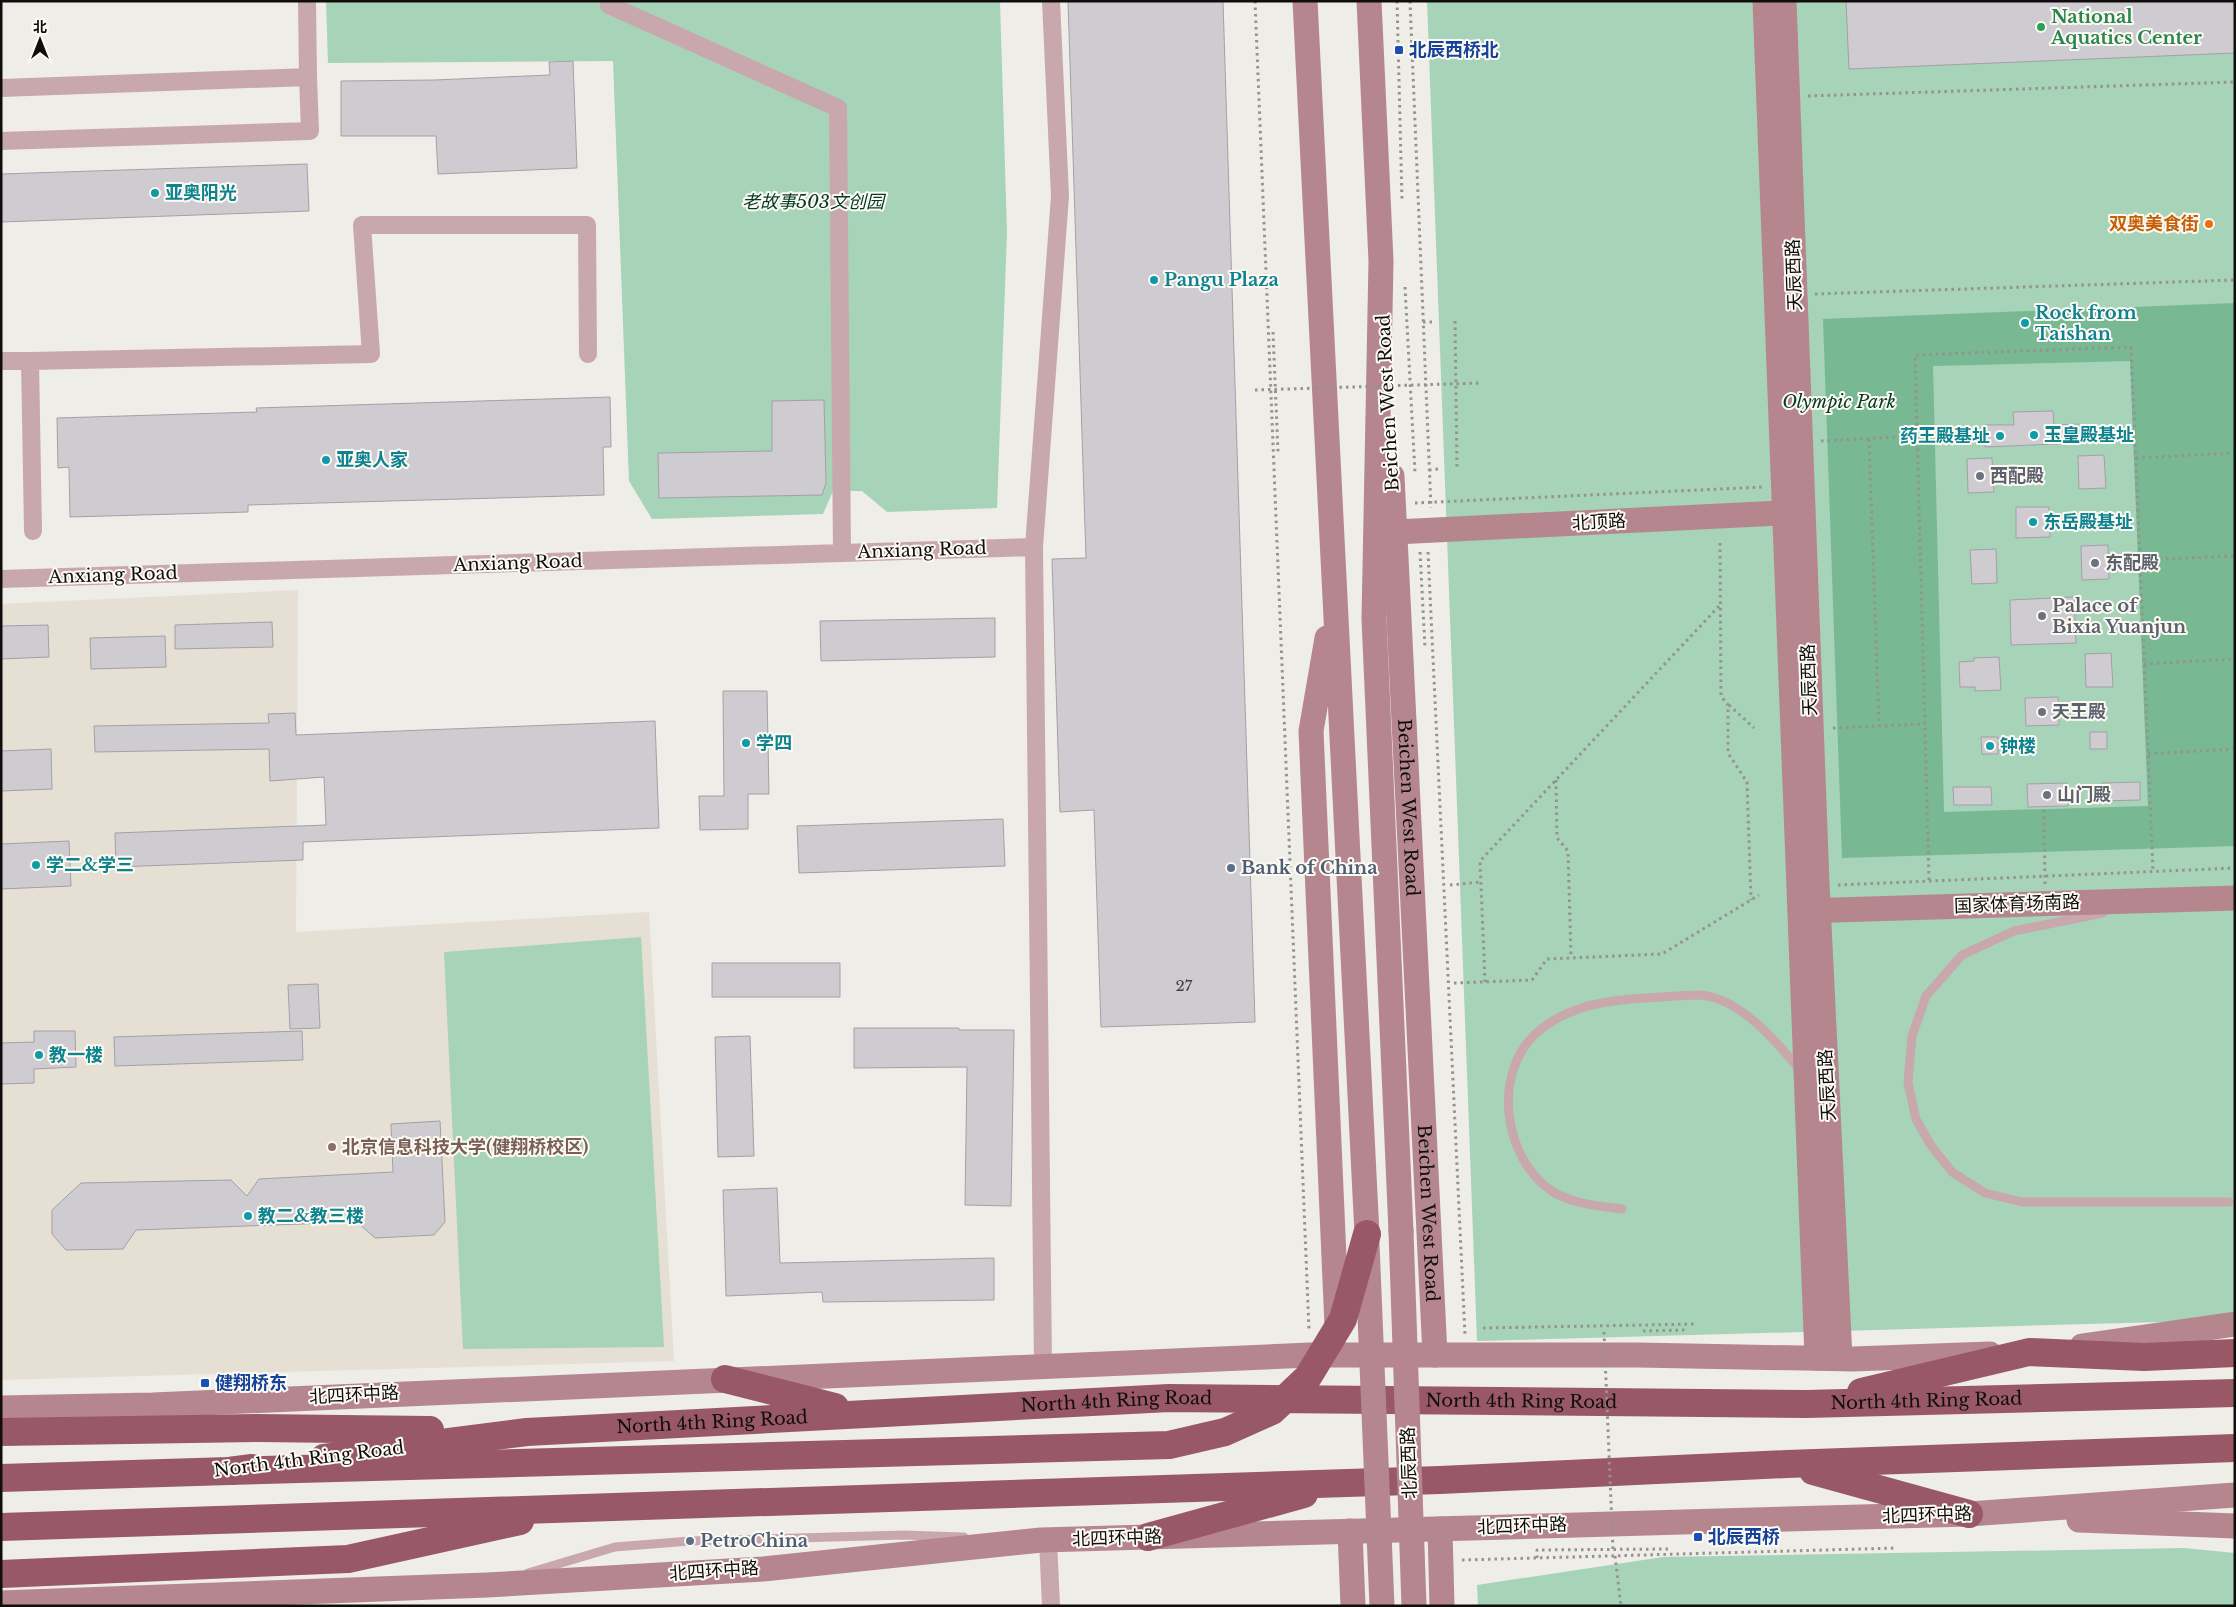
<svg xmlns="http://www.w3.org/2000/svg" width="2236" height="1607" viewBox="0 0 2236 1607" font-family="'Libre Baskerville','Noto Sans SC',serif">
	<rect width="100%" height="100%" fill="#efede7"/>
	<path fill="#e6dfd3" d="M298 590 296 932 649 912 674 1361 1 1380V604Z"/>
	<path fill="#a7d3b8" d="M326 1H1000L1007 233 997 508 887 512 862 491H833L823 514 652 519 629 481 613 61 328 63Z
		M1427 1H2235V1320L1477 1341Z
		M641 937 664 1347 463 1349 444 952Z
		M2184 1548 2235 1553V1606H1478L1477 1585 1663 1557Z"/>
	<path fill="#78b893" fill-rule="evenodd" d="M2235 303V846L1842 858 1823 319ZM2130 361 2148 806 1944 812 1933 366Z"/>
	<path fill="#ceccd1" stroke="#a3a0a6" d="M1068 1H1223L1255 1022 1101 1027 1094 810 1060 812 1052 559 1086 558Z
		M1846 1H2235V53L1849 69Z
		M573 61 577 168 438 174 436 136H341V81L435 80 550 75 549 62Z
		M307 164 309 211 1 222V174Z
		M610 397 611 447H603L604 495 248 505V512L70 517 69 467 58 468 57 418 257 412 256 408Z
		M824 400 826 483 822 495 659 498 658 453 772 451V401Z
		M2053 411 2054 425 2079 424V443L1985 447V425H2014L2013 412Z
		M2104 455 2106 488 2079 489 2078 456Z
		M1992 458 1994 492 1968 493 1967 459Z
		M2016 507H2049L2050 537 2016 538Z
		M2108 545 2109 579 2082 580 2081 546Z
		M1996 549 1997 583 1972 584 1970 550Z
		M2074 597 2076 643 2011 645 2010 600Z
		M995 618V657L821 661 820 621Z
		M272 622 273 647 175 649V625Z
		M48 625 49 657 1 659V626Z
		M165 636 166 667 91 669 90 638Z
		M2111 653 2113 687H2086L2085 654Z
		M1999 657 2001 690 1975 691V687H1960L1959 662 1974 661V658Z
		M723 691H767L769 794H748V829L700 830 699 796H724Z
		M2058 697 2059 725 2026 726 2025 698Z
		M295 713 296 735 655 721 659 828 303 842V860L116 867 115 833 326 825 324 777 270 781 269 749 95 752 94 726 269 723 268 714Z
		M2090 732H2107V749H2090Z
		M1981 737H1998V754H1982Z
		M51 749 52 789 1 791V751Z
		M2140 782V800L2102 801V783Z
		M2067 783 2068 806 2028 807 2027 784Z
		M1953 787H1991L1992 805H1954Z
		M1003 819 1005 866 799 873 797 826Z
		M69 841 71 886 1 889V844Z
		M712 963H840V997H712Z
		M318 984 320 1028 290 1029 288 985Z
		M854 1028H959V1030H1014L1011 1206 965 1205 967 1067 854 1068Z
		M34 1031H75L76 1067 34 1069V1083L1 1084V1043L34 1042Z
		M302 1031 303 1060 115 1066 114 1037Z
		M750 1036 754 1156 718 1157 715 1037Z
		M440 1121 445 1222 434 1235 375 1238 357 1222 136 1230 123 1249 66 1250 52 1234V1210L81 1183 231 1180 247 1196 259 1179 393 1172 391 1124Z
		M777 1188 780 1263 994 1258V1300L823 1302 822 1292 726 1296 723 1190Z"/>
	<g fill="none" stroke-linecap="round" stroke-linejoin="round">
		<path stroke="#94938f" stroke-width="3" stroke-dasharray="2.5 4" stroke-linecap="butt" d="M1255 1 1309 1330
			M1397 1 1402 201
			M1410 1 1431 508
			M1808 96 2235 82
			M1405 287 1415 473
			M1815 294 2235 280
			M1455 321 1457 468
			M1423 322H1432
			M1273 332 1278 452
			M1869 439 1879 726
			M1821 441 1917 436
			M2136 458 2235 453
			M1429 470 1438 469
			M1415 503 1764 487
			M1720 543 1721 696 1728 705V753L1747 782 1751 900
			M1420 552 1425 648
			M1428 552 1465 1335
			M2140 560 2235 556
			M2144 664 2235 659
			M1729 705 1754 728
			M1833 728 1925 724
			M2148 754 2235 749
			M1556 780 1557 838 1568 851 1571 957
			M2044 810 2045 884
			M1929 880 1915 355 2131 347 2153 871
			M1450 885 1481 882
			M1838 885 2235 868
			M1485 982 1480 861 1721 604
			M1454 983 1532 980 1547 959 1662 954 1759 895
			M1483 1328 1697 1324
			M1643 1331 1685 1330
			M1615 1556 1621 1606
			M1537 1558V1550L1669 1549
			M1462 1560 1897 1548"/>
		<path stroke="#c9a8ad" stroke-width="9" d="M2103 913 2014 931 1962 955 1926 996 1912 1036 1908 1083 1916 1119 1930 1144 1952 1172 1985 1193 2022 1202H2229
			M1622 1209C1599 1206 1574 1204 1553 1192 1502 1159 1491 1069 1540 1030 1571 1005 1608 1000 1646 998 1664 997 1682 995 1699 995 1739 997 1776 1041 1800 1070
			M528 1573 615 1547 690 1541 904 1535 964 1537"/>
		<path stroke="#c9a8ad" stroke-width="18" d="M307 1 308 77
			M609 1V5L838 108 842 553
			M1 88 308 77 310 131 1 141
			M1 361H30L33 531
			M30 361 371 354 362 225H587L588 354
			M1 579 1034 547
			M1043 1366 1034 547 1060 196 1051 1
			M1048 1540 1051 1606"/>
		<g stroke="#b5868e" stroke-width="25">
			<path d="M1305 1 1367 1234"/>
			<path d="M1369 1 1381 261 1374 619 1401 1231"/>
			<path d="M1765 1 1817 1358"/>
			<path d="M1784 1 1817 883 1840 1358"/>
			<path id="s1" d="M1392 476 1435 1355"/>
			<path d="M1395 532 1802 512"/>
			<path d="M1327 638 1311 731 1337 1326"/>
			<path d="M1802 911 2235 898"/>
			<path d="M2082 1346 2235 1324"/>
			<path d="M1 1408 153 1405 1310 1355H1638L1853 1359 1990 1354"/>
			<path d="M2079 1520 2235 1526"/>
			<path d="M1440 1529 1442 1606"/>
			<path d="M1350 1531 1353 1606"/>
			<path d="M1 1603 487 1585 763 1569 1041 1540 1969 1514 2235 1495"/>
		</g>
		<g stroke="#985865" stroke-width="28">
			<path d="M725 1379 835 1407"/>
			<path d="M1861 1392 2029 1352 2144 1357 2235 1353"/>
			<path d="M1 1432 256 1428 430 1430"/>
			<path id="s2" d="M324 1458 527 1432 1169 1398 1806 1404 2235 1393"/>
			<path d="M1813 1471 1969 1514"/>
			<path d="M1 1478 229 1471 252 1468"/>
			<path d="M1 1527 1440 1480 1787 1464 2235 1448"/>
			<path d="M1148 1537 1304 1494"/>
			<path d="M1 1574 348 1559 520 1521"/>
		</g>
		<path stroke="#94938f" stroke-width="3" stroke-dasharray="2.5 4" stroke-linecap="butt" d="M1255 390 1480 383
			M1604 1332 1613 1550"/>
		<path stroke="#b5868e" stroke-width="25" d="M1401 1231 1414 1606
			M1367 1244 1382 1606"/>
		<path stroke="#985865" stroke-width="28" d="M229 1471 1169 1445 1225 1432 1272 1411 1308 1377 1343 1319 1367 1234"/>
	</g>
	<circle fill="#2e9e5b" stroke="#fdfaf4" stroke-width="2" cx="2041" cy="27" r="5"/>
	<g fill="#1a4fb4" stroke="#fdfaf4" stroke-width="2">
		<rect x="1394" y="45" width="10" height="10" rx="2.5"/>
		<rect x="200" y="1378" width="10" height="10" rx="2.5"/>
		<rect x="1693" y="1532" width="10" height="10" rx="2.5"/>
	</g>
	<g fill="#0f9aa8" stroke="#fdfaf4" stroke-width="2">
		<circle cx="155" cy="193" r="5"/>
		<circle cx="1154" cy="280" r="5"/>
		<circle cx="2025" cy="323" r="5"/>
		<circle cx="2034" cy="435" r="5"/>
		<circle cx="2000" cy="436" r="5"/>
		<circle cx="326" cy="460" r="5"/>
		<circle cx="2033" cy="522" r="5"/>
		<circle cx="746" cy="743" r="5"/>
		<circle cx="1990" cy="746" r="5"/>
		<circle cx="36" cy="865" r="5"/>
		<circle cx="39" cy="1055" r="5"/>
		<circle cx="248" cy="1216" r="5"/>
	</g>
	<circle fill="#e8710a" stroke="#fdfaf4" stroke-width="2" cx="2209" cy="224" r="5"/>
	<g fill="#6b7280" stroke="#fdfaf4" stroke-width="2">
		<circle cx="1980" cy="476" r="5"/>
		<circle cx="2095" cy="563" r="5"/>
		<circle cx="2042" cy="616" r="5"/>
		<circle cx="2042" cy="712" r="5"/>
		<circle cx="2047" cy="795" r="5"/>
	</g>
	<g fill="#5c6f8a" stroke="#fdfaf4" stroke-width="2">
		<circle cx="1231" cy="868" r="5"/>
		<circle cx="690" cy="1541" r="5"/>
	</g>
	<circle fill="#8d6e63" stroke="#fdfaf4" stroke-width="2" cx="332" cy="1147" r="5"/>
	<g text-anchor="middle" stroke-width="4" stroke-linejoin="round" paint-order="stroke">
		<g font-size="15" fill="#3f3e3e">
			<text x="1184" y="991">27</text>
		</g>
		<g font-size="18" font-weight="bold" fill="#27864d" stroke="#fdfaf4" text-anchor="start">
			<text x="2051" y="23">National<tspan x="2051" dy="21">Aquatics Center</tspan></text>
		</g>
		<g font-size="18" font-weight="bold" fill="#164399" stroke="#fdfaf4" text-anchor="start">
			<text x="1409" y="56">北辰西桥北</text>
			<text x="215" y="1389">健翔桥东</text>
			<text x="1708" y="1543">北辰西桥</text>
		</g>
		<g font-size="18" font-weight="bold" fill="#0d838f" stroke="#fdfaf4" text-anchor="start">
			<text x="165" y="199">亚奥阳光</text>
			<text x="1164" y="286">Pangu Plaza</text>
			<text x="2035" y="319">Rock from<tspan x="2035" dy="21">Taishan</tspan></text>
			<text x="2044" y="441">玉皇殿基址</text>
			<text x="1990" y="442" text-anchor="end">药王殿基址</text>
			<text x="336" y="466">亚奥人家</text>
			<text x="2043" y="528">东岳殿基址</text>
			<text x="756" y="749">学四</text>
			<text x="2000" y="752">钟楼</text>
			<text x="46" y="871">学二&amp;学三</text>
			<text x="49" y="1061">教一楼</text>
			<text x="258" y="1222">教二&amp;教三楼</text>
		</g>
		<g font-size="18" font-style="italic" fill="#033a22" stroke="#fdfaf4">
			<text x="813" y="208">老故事503文创园</text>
			<text x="1839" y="408">Olympic Park</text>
		</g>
		<g font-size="18" font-weight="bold" fill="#c56008" stroke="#fdfaf4" text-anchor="end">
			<text x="2199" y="230">双奥美食街</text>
		</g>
		<g font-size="18" fill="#0f0e0d" stroke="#fdfaf4">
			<text transform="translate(1794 275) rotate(-92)" y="6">天辰西路</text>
			<text transform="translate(1388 403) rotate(-93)" y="6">Beichen West Road</text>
			<text transform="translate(1599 522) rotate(-3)" y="6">北顶路</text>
			<text transform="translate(922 550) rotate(-2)" y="6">Anxiang Road</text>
			<text transform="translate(518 563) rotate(-2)" y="6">Anxiang Road</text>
			<text transform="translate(113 575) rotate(-2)" y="6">Anxiang Road</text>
			<text transform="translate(1809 680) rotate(-92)" y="6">天辰西路</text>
			<text dy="6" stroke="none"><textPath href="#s1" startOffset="332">Beichen West Road</textPath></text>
			<text transform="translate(2017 904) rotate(-2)" y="6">国家体育场南路</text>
			<text transform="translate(1827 1085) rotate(-93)" y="6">天辰西路</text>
			<text dy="6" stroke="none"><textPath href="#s1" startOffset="738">Beichen West Road</textPath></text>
			<text transform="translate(354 1395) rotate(-3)" y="6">北四环中路</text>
			<text dy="6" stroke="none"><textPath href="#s2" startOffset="1605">North 4th Ring Road</textPath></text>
			<text dy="6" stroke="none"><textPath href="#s2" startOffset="795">North 4th Ring Road</textPath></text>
			<text dy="6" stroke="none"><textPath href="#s2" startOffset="1200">North 4th Ring Road</textPath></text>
			<text dy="6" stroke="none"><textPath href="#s2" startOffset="390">North 4th Ring Road</textPath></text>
			<text transform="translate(309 1459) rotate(-7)" y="6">North 4th Ring Road</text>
			<text transform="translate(1409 1463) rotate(-92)" y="6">北辰西路</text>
			<text transform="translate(1927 1515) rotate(-2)" y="6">北四环中路</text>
			<text transform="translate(1522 1526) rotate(-2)" y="6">北四环中路</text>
			<text transform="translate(1117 1538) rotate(-2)" y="6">北四环中路</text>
			<text transform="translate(714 1571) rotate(-4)" y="6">北四环中路</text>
		</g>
		<g font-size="18" font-weight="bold" fill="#5b616d" stroke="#fdfaf4" text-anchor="start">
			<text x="1990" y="482">西配殿</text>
			<text x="2105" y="569">东配殿</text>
			<text x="2052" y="612">Palace of<tspan x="2052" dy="21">Bixia Yuanjun</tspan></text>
			<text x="2052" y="718">天王殿</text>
			<text x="2057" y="801">山门殿</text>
		</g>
		<g font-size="18" font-weight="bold" fill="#4e5e75" stroke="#fdfaf4" text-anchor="start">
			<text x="1241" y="874">Bank of China</text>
			<text x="700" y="1547">PetroChina</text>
		</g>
		<g font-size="18" font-weight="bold" fill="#785e54" stroke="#fdfaf4" text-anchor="start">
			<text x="342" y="1153">北京信息科技大学(健翔桥校区)</text>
		</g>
	</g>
	<rect width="2236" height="1607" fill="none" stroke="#0f0e0d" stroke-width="5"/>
	<g transform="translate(40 40)" stroke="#fdfaf4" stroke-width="4" paint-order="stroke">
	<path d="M0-4L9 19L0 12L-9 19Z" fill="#0f0e0d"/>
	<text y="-8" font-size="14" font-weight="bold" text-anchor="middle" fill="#0f0e0d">北</text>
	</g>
</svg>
